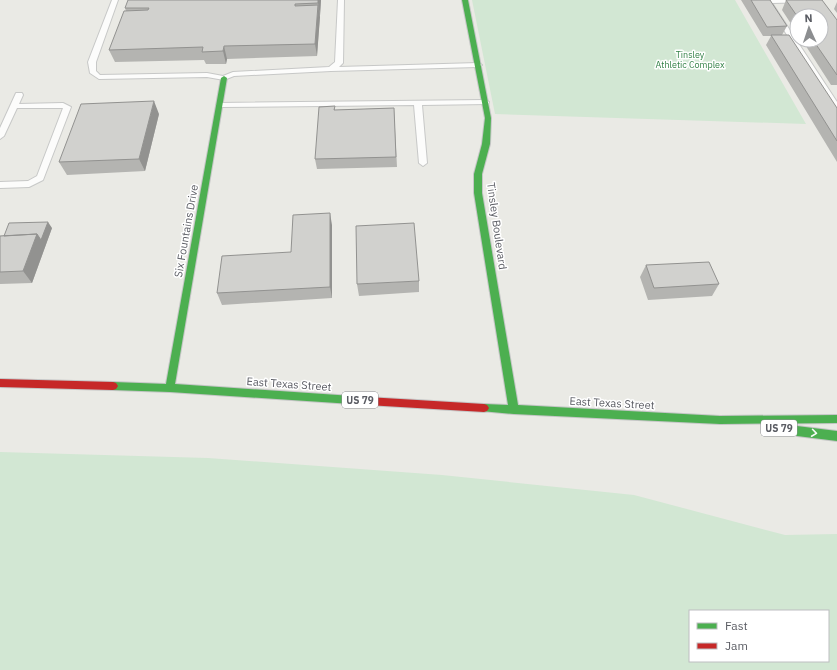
<svg xmlns="http://www.w3.org/2000/svg" width="837" height="670" viewBox="0 0 837 670" font-family="'IBM Plex Sans',sans-serif">
	<rect width="100%" height="100%" fill="#eaeae5"/>
	<path fill="#d2e7d3" fill-rule="evenodd" d="M472 0H735L806 124 495 114Z
		M0 452 208 458 442 475 634 495 785 535 837 534V670H0ZM690 611H828V661H690Z"/>
	<g fill="none" stroke-linecap="round" stroke-linejoin="round">
		<defs>
			<path id="lane" d="M112 0H118L96 62V71L100 75 207 73 223 76 233 72 329 67 335 62 338 0H344L343 63 339 67 478 63 482 65 478 67 331 71 234 76 224 80 207 77 99 79 90 73 88 62Z
				M765 0H819L816 2 772 3 837 102V110L833 108Z
				M16 93H22L23 95 19 104 63 103 71 107 43 180 29 187 0 188V182L28 181 37 176 63 108H17L4 136 0 139V128Z
				M485 100 489 102 488 104 422 105 427 163 423 166 419 163 414 105 220 107 216 105 220 103Z"/>
			<path id="fast" d="M462 0H468L491 118 490 144 482 174V193L518 405 720 416 837 415V423L720 424 514 414 481 411 479 408 481 405 484 404 508 405 474 193V174L482 144 485 118Z
				M224 76 227 78 175 384 367 397 370 398 372 401 370 404 367 405 170 392 113 390 110 389 108 386 110 383 113 382 166 384 221 78Z
				M797 426 837 431V441L797 436 793 434 792 431 793 428Z"/>
			<path id="jam" d="M0 379 113 382 116 383 118 386 116 389 113 390 0 387Z
				M367 397 484 404 487 405 489 408 487 411 484 412 367 405 364 404 362 401 364 398Z"/>
		</defs>
		<use href="#lane" stroke="#c7c8c7" stroke-width="2"/>
		<use href="#fast" stroke="#c5c6c6" stroke-width="2"/>
		<use href="#jam" stroke="#c5c6c6" stroke-width="2"/>
		<use href="#lane" fill="#fcfcfb" fill-rule="evenodd"/>
		<use href="#fast" fill="#4caf50" fill-rule="evenodd"/>
		<use href="#jam" fill="#c62828" fill-rule="evenodd"/>
	</g>
	<path fill="#b4b4b1" d="M321 0 317 56 227 59 226 64H206L204 60 115 62 109 50 126 11 125 8Z
		M741 0H770L787 26 782 35 837 108V162L766 45 771 36H763Z
		M786 0 837 20V85H831L802 40H821L797 16V33L782 10Z
		M837 2V13L834 9Z
		M335 106V110L394 108 397 167 317 169 315 159Z
		M159 114 145 171 67 175 59 162Z
		M332 225V298L222 305 217 293 291 252Z
		M52 228 32 283 0 284V236Z
		M646 265 719 284 712 296 648 300 640 277Z
		M419 281V292L359 296 357 284Z"/>
	<path fill="#929290" d="M318 0H321L320 16 318 3Z
		M318 5 320 17 317 56 315 44Z
		M224 46 227 59 226 64 223 51Z
		M154 101 159 114 145 171 139 159Z
		M330 213 332 225V298L330 287Z
		M48 222 52 228 32 283 23 271 37 234Z"/>
	<path fill="#d1d1ce" stroke="#929290" d="M128 0H318V3L295 4V6L318 5 315 44 224 46 223 51 202 52 203 47 109 50 124 11 148 10 149 8H125Z
		M751 0H770L787 26 767 27Z
		M786 0H822L837 20V75L813 40H821V16H797Z
		M771 35H789L837 108V141Z
		M154 101 139 159 59 162 81 104Z
		M335 106 334 110 394 108 396 157 315 159 319 107Z
		M330 213V287L217 293 222 256 291 252 293 215Z
		M48 222 41 240 37 234 4 236 9 223Z
		M414 223 419 281 357 284 356 226Z
		M37 234 23 271 0 272V236Z
		M709 262 719 284 654 288 646 265Z"/>
	<defs><path id="oneway-chevron" d="M-2-3.5L2.5 0L-2 3.5" fill="none" stroke-width="1.6" stroke-linecap="round" stroke-linejoin="round"/></defs>
	<use stroke="#f6fbf6" href="#oneway-chevron" transform="translate(814 433) rotate(8)"/>
	<g text-anchor="middle" stroke-width="3" stroke-linejoin="round" paint-order="stroke">
		<g font-size="9" fill="#338146" stroke="#fff">
			<text x="690" y="58">Tinsley<tspan x="690" dy="10">Athletic Complex</tspan></text>
		</g>
		<g fill="#fff" stroke="#8c8d92" stroke-width="1">
			<rect x="342" y="392" width="36" height="16" rx="3"/>
			<rect x="761" y="420" width="36" height="16" rx="3"/>
		</g>
		<g font-size="10" font-weight="bold" fill="#5a5c63">
			<text x="360" y="404">US 79</text>
			<text x="779" y="432">US 79</text>
		</g>
		<g font-size="11" fill="#5a5c63" stroke="#fff">
			<text transform="translate(497 226) rotate(82)" y="4">Tinsley Boulevard</text>
			<text transform="translate(186 231) rotate(-80)" y="4">Six Fountains Drive</text>
			<text transform="translate(289 384) rotate(4)" y="4">East Texas Street</text>
			<text transform="translate(612 403) rotate(3)" y="4">East Texas Street</text>
		</g>
	</g>
	<rect x="689" y="610" width="140" height="52" fill="#ffffff" stroke="#bdbec1"/>
	<rect x="697" y="623" width="20" height="6" fill="#4caf50" stroke="#bdbec1"/>
	<text x="725" y="630" font-size="12" fill="#5a5c63">Fast</text>
	<rect x="697" y="643" width="20" height="6" fill="#c62828" stroke="#bdbec1"/>
	<text x="725" y="650" font-size="12" fill="#5a5c63">Jam</text>
	<g transform="translate(809 28) rotate(357)"><circle r="19" fill="#ffffff" stroke="#bdbec1"/>
	<path d="M0-3L7 15L0 10L-7 15Z" fill="#8c8e90"/>
	<text y="-6" font-size="11" font-weight="bold" text-anchor="middle" fill="#5a5c63">N</text>
	</g>
</svg>
